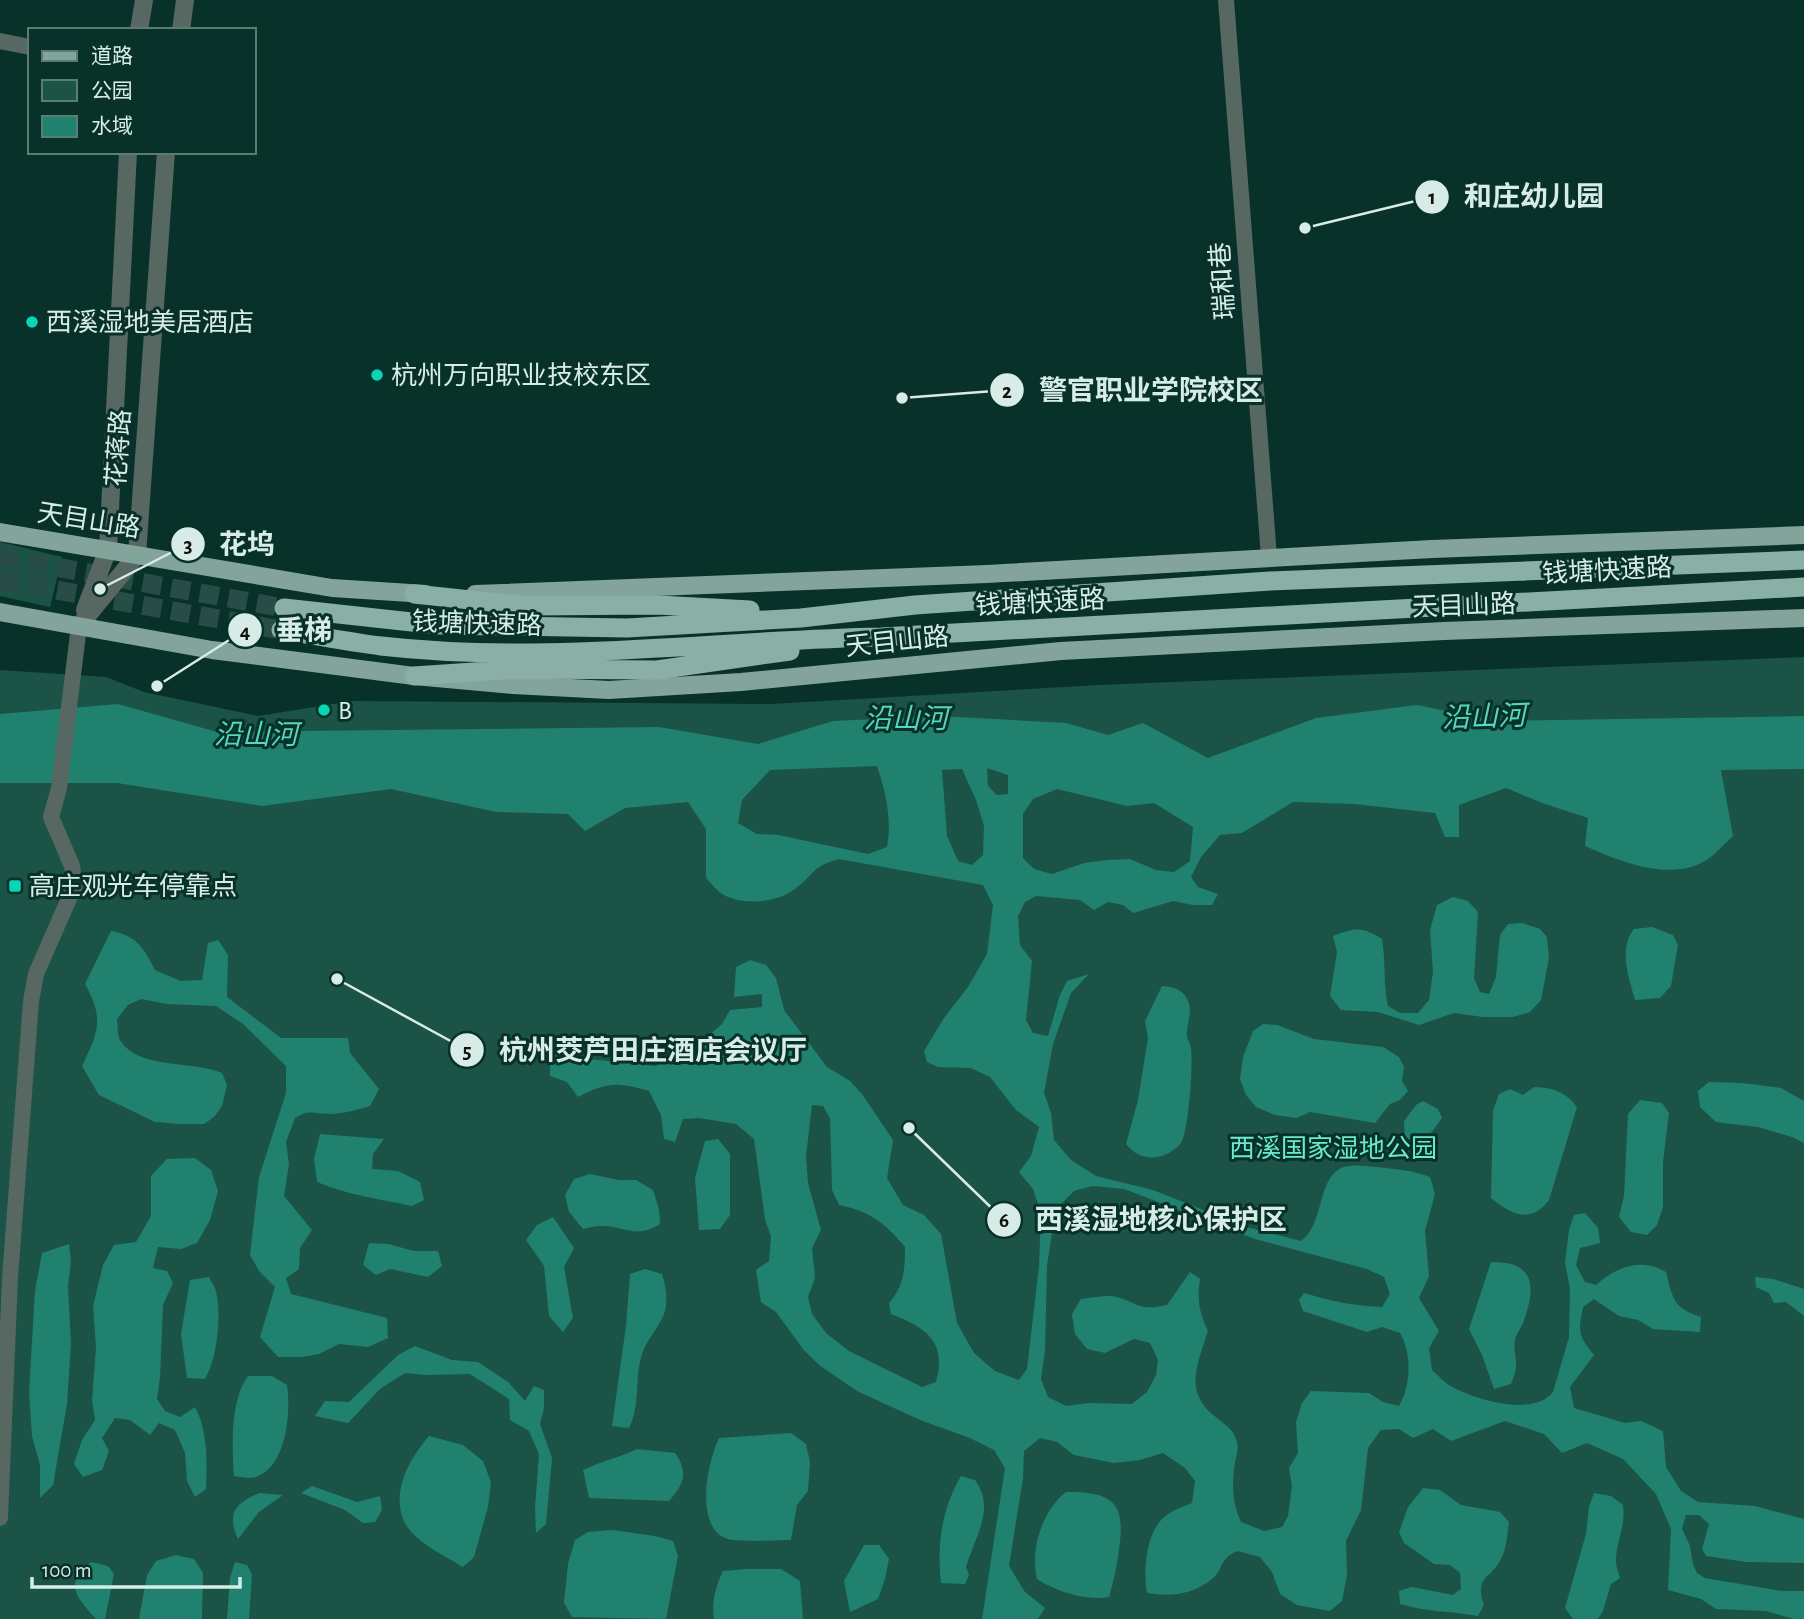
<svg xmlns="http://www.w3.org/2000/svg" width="1804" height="1619" viewBox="0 0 1804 1619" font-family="'Alegreya Sans','Noto Sans SC',sans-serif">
	<rect width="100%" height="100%" fill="#083129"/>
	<path fill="#1b5347" d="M0 542 62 557 50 607 0 596Z
		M1804 657V1619H0V670L106 677 144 692 258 716 352 701 771 704 1098 685Z"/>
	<path fill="#21816f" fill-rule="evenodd" d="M118 704 217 732 659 727 758 744 833 721 940 716 1066 723 1108 735 1143 723 1208 758 1316 718 1417 705 1494 721 1804 716V769L1721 770 1733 836C1724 844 1715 855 1705 861 1669 882 1619 861 1585 846L1588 818 1542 803 1506 788 1459 805V837H1445L1435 813 1354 804 1293 802 1242 833 1220 835 1201 857 1191 877 1198 887 1218 894 1212 905H1193L1173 901 1133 913 1123 905 1108 902 1094 910 1080 900 1036 896 1025 902 1018 916 1020 945 1032 961 1026 1020 1033 1033 1048 1036 1060 995 1067 981 1089 974 1071 993 1053 1044 1044 1093 1051 1113 1054 1140 1071 1160 1096 1176 1153 1190 1246 1227 1301 1241C1324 1224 1317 1184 1338 1170 1348 1163 1365 1166 1376 1167 1395 1169 1412 1170 1430 1177L1435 1194 1425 1231 1429 1276 1419 1298 1439 1331 1429 1348 1432 1370C1438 1375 1443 1381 1449 1385 1472 1399 1533 1418 1553 1392L1569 1337 1570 1289 1565 1262 1569 1230 1574 1215 1585 1213 1598 1228 1600 1243 1580 1248 1576 1265 1585 1282 1596 1285C1616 1267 1641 1257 1666 1272 1673 1299 1673 1308 1701 1317L1700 1332 1653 1329 1638 1320 1619 1316 1594 1299 1583 1307C1578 1332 1578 1335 1594 1355L1570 1387 1574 1408 1625 1423 1641 1421 1663 1431 1666 1467 1681 1491 1698 1502 1755 1506 1804 1519V1563L1746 1562 1706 1556 1702 1549 1709 1524 1699 1515H1686L1682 1529 1690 1546 1693 1564 1697 1573 1705 1578 1782 1591H1804V1619H1794L1766 1611 1716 1609 1701 1599 1668 1590 1671 1529 1656 1494 1623 1459 1587 1443 1562 1453 1544 1434 1505 1421 1451 1441 1433 1429 1413 1438 1399 1429 1381 1430 1368 1448 1361 1510 1346 1541 1347 1575 1342 1601 1330 1611 1297 1605 1280 1594 1272 1572 1260 1557 1237 1551C1218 1560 1224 1569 1212 1579 1193 1595 1169 1597 1147 1593 1143 1571 1146 1535 1162 1519 1170 1511 1182 1507 1192 1503L1195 1481 1185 1468 1163 1453 1140 1460 1114 1463 1074 1455 1057 1442 1040 1438 1024 1451 1023 1478 1009 1566 1025 1592 1045 1608 1038 1619H982L1005 1468 994 1450 970 1438 920 1420 857 1391 819 1365 803 1349 776 1312 761 1302 756 1270 769 1261 771 1237 765 1219 754 1139 736 1124 699 1118 683 1119 675 1142 664 1139 661 1115 649 1091C617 1082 608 1082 578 1097L567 1082 550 1076V1055L562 1050 589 1059 656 1066 671 1052 680 1060 722 1024 730 1010 762 1007V994L734 997 736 967 750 960 766 965 776 978 784 1010 827 1067 850 1081 862 1094 893 1140 887 1178 903 1205 924 1215 941 1234 957 1323 974 1353 995 1371 1019 1380 1027 1369 1039 1266 1041 1213 1033 1189 1019 1172 1031 1156 1039 1127 1016 1110 990 1077 971 1068 938 1067 927 1062 924 1051 944 1018 968 987 987 954 993 905 983 885 839 859C811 867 816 873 795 889 777 903 742 906 722 894 716 890 711 883 706 878V829L688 802 625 808 585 831 568 814 496 812 391 789 262 806 117 783H0V714ZM877 766C886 793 892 819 887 847L868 854 778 835 757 834 738 823 742 800 770 770ZM987 768 1008 775V794L997 795 988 786ZM962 769 976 800 984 826 983 855 972 865 958 861 947 836 942 770ZM1057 789 1127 806 1154 803 1193 827 1190 861 1174 872 1156 870 1130 859 1107 860 1084 863 1052 874 1034 869 1023 858V814L1033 799ZM812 1105 823 1106 830 1118 832 1190 839 1205C871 1212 884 1222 905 1247 905 1269 904 1286 889 1303L891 1314C927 1328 947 1342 936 1382L922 1387 849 1351 826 1333 812 1314 808 1297 815 1278 812 1248 821 1230 808 1183 806 1156ZM1092 1186 1124 1189 1255 1239 1367 1269 1384 1277 1390 1294 1382 1307C1355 1306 1330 1301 1304 1293L1299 1300 1303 1311 1367 1332 1382 1327 1400 1333C1412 1353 1411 1386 1399 1406L1383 1402 1369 1393 1311 1391 1302 1403 1296 1422 1298 1453 1289 1468 1292 1486 1288 1516 1282 1527 1264 1531 1241 1522C1233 1505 1232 1488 1234 1469 1235 1460 1239 1451 1237 1442 1234 1430 1227 1426 1217 1418 1183 1393 1197 1366 1208 1331 1199 1313 1197 1299 1200 1279L1190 1272 1167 1305C1139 1311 1140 1304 1117 1297 1106 1294 1092 1298 1081 1299L1072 1314 1075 1334 1087 1349 1105 1353 1134 1339 1150 1343 1158 1360 1156 1375 1147 1392 1132 1404 1088 1403 1066 1406 1048 1397 1041 1379 1045 1350 1047 1266 1052 1233 1059 1206 1074 1191Z
		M1453 897 1468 901 1478 912 1474 978 1480 992 1489 994 1496 977 1500 935 1508 924 1522 923 1540 929 1547 937 1549 958 1541 1000 1530 1012 1513 1017H1483L1454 1013 1419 1025 1378 1012 1341 1010 1330 996 1337 952 1333 936C1355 928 1361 926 1382 939 1386 962 1383 983 1388 1006L1400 1013H1418L1429 1000 1433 972 1430 930 1437 905Z
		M1652 927 1673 935 1678 945 1671 986 1660 998 1635 1000C1629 978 1618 949 1634 929Z
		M111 931C136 935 144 948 155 970L181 981 202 980 208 943 218 940 228 955 227 997 281 1038H348L350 1053 379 1089 370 1106C356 1110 343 1114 329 1114 312 1114 311 1109 295 1118L286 1142 289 1164 284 1196 312 1230 300 1248 299 1269 286 1278 291 1294 387 1318 388 1338 368 1347 339 1344 319 1354 302 1357H278L260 1337 275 1287 259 1271 250 1255 259 1177 286 1093V1066L243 1024 216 1006 167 1004 141 999 128 1005 117 1019C118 1025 117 1035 120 1040 138 1070 192 1060 222 1073L227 1085 222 1106 214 1117 204 1124H181L155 1122 99 1095 82 1066C99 1031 104 1018 85 984Z
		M1162 986C1174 987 1183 989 1188 1001 1193 1012 1187 1021 1187 1032 1186 1037 1190 1043 1191 1048 1193 1065 1189 1129 1181 1143 1177 1149 1165 1156 1158 1157 1144 1159 1134 1154 1126 1144L1138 1100 1148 1038 1145 1021Z
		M1263 1024 1277 1025 1314 1039 1383 1047 1399 1057 1404 1067 1402 1081 1408 1091 1400 1100 1390 1104 1375 1123 1310 1112 1297 1118 1275 1115 1256 1107 1246 1095 1240 1079 1243 1057 1253 1031Z
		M1709 1082 1742 1083 1781 1088 1804 1101V1143L1792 1137 1758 1127 1716 1122 1700 1107 1698 1091Z
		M1534 1087C1553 1088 1565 1091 1577 1107L1549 1200C1531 1224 1512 1215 1491 1198L1493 1111 1499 1094 1510 1089 1523 1095Z
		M1640 1100 1662 1103 1669 1113 1663 1162V1207L1657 1225 1647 1235 1631 1232 1619 1217 1624 1196 1628 1114Z
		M1423 1101 1438 1109 1442 1118 1431 1133 1417 1141 1405 1138 1404 1121 1416 1105Z
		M320 1134 384 1139 373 1154 372 1169 398 1171 420 1182 424 1200 412 1206C380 1199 347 1195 317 1182L314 1159Z
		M718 1139 730 1154V1215L720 1229 699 1230 695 1178 705 1141Z
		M195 1158 211 1170 218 1191 210 1220 197 1243 181 1249 158 1247 153 1268 167 1271 173 1283 163 1305 160 1378 157 1399 165 1411 180 1417 195 1407C208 1431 207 1462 206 1489L195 1497 187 1481 185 1453 175 1430 159 1423 150 1435 130 1420 115 1418 102 1438 109 1451 102 1470 83 1477 74 1464 82 1440 95 1420 92 1400 96 1348 93 1306 103 1265 114 1245 136 1242 151 1216V1176L167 1159Z
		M590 1174 619 1180H636L653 1190 659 1209 660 1224C635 1240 624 1225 600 1226 594 1226 588 1228 583 1229L569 1212 565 1195 574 1179Z
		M553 1217 574 1248 564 1267 573 1318 563 1332 549 1316 544 1266 526 1240 537 1225Z
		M369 1243 388 1244 414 1251H438L442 1266 428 1277 390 1269 376 1275 363 1265Z
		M69 1244 71 1261 68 1286 71 1344 67 1404 53 1485 40 1498V1465L32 1436 29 1392 35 1291 42 1253Z
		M1491 1262C1533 1261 1537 1285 1524 1320 1522 1327 1516 1334 1515 1340 1513 1349 1517 1359 1516 1368 1515 1373 1513 1379 1511 1384L1494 1389 1482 1355 1469 1329Z
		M645 1269 662 1274C666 1287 668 1298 665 1311 662 1323 647 1339 642 1354 634 1378 641 1405 629 1428L612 1426 626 1326 630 1274Z
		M209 1277C211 1281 215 1287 216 1292 222 1315 217 1359 205 1379L187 1378 181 1334 190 1280Z
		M1755 1277 1773 1279 1804 1289V1316L1786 1302 1774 1303 1769 1293 1756 1287Z
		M415 1346 452 1360 478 1362 508 1382 525 1401 534 1386 544 1390V1408L540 1424 552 1458 546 1524 536 1533 535 1508 539 1454 529 1431 510 1420 509 1399 470 1374 427 1375 405 1373 380 1389 348 1423 315 1416 325 1401 349 1402 398 1355Z
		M248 1376H272L287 1385C291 1412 287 1466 256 1477 250 1479 241 1477 234 1476 232 1447 230 1400 248 1376Z
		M791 1433 806 1444 810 1462 808 1491 797 1505 791 1540C776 1540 737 1543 725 1538 694 1524 708 1461 719 1438Z
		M429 1436 463 1445 483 1461 491 1482 488 1507 474 1557 463 1567C445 1556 417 1543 406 1525 389 1495 409 1459 429 1436Z
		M637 1449 675 1453C689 1473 684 1484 669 1501L589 1498 583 1470C601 1461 619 1458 637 1449Z
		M961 1476 975 1480C996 1509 975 1536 966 1567L969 1575 965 1584 941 1583C937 1544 941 1511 961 1476Z
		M312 1486 357 1502 380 1496 382 1510 375 1522 363 1523 345 1510 301 1493Z
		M1423 1488 1440 1490 1461 1505 1500 1512 1509 1522C1507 1535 1507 1549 1500 1561 1490 1579 1474 1577 1484 1605L1478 1616C1452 1611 1425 1612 1400 1604L1399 1591 1412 1587 1453 1595 1461 1589 1460 1573 1450 1565 1434 1564 1404 1543 1399 1532 1408 1507Z
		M1066 1492C1113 1492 1126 1502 1119 1549 1117 1565 1114 1581 1109 1597 1086 1601 1057 1592 1037 1579 1030 1549 1042 1511 1066 1492Z
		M259 1493 283 1495 259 1512 238 1539C226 1513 236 1503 259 1493Z
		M1594 1493 1611 1496 1623 1505C1626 1526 1616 1541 1616 1561 1616 1567 1619 1573 1620 1578L1611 1584 1603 1611 1598 1619H1573L1565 1608 1586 1534 1589 1507Z
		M612 1530 655 1536 673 1541 678 1556 666 1619 572 1617 564 1603 568 1564 575 1540 588 1532Z
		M864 1545H879L889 1559 885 1579 878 1599 850 1612 844 1581Z
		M176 1555 194 1559 203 1573 202 1619H139L147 1575 156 1561Z
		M91 1562 108 1566 114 1574 105 1619H96C76 1597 63 1584 91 1562Z
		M235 1562 247 1565 252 1574 249 1619H227L230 1578Z
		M748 1569H781L800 1581 803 1619H714C711 1603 716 1585 723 1571Z"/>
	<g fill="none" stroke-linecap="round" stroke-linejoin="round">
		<path stroke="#274d46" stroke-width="19" stroke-dasharray="19 10" stroke-linecap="butt" d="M0 557 284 608
			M0 580 281 630"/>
		<path stroke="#576762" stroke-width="16" d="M1226 0 1269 557
			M0 41 30 47
			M0 1518 10 1278 31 1001 36 974 75 885 72 866 51 817 59 788 79 626"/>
		<path stroke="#576762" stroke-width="18" d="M139 30 144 0
			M181 30 185 0
			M85 610 108 549 128 152
			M79 626 137 555 166 152"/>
		<path stroke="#82a49b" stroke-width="18" d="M0 532 332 588 426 594
			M475 594 987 574 1432 549 1804 535
			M0 612 212 650 414 676 513 685 609 690 741 682 1061 651 1444 631 1804 618"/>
		<path stroke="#8ab0a6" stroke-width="19" d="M414 594 528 606 658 605 750 610
			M284 608 439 625 627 628 801 618 915 605 1270 581 1804 560
			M281 630C314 635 348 642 381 646 547 665 715 640 881 637L1804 587
			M414 676 516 669 657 670 790 651"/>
	</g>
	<g fill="#08d5b5" stroke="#083129" stroke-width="2.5">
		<circle cx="32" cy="322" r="7"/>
		<circle cx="377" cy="375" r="7"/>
		<circle cx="324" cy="710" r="7"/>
		<rect x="8" y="879" width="14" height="14" rx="3.5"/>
	</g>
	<g text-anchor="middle" stroke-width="6" stroke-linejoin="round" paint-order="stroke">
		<g font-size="26" fill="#d8ece7" stroke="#083129">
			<text transform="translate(1222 281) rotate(-94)" y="9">瑞和巷</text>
			<text transform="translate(118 448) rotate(-86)" y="9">花蒋路</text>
			<text transform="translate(89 520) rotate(9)" y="9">天目山路</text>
			<text transform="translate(1607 570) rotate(-3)" y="9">钱塘快速路</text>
			<text transform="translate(1040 602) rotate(-3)" y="9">钱塘快速路</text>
			<text transform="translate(1464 605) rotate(-2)" y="9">天目山路</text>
			<text transform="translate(477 623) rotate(2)" y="9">钱塘快速路</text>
			<text transform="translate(897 641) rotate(-6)" y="9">天目山路</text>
		</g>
		<g font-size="26" fill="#d8ece7" stroke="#083129" text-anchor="start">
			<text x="46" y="331">西溪湿地美居酒店</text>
			<text x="391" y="384">杭州万向职业技校东区</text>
			<text x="338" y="719">B</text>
			<text x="29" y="895">高庄观光车停靠点</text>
		</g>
		<g font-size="26" fill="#6ae9cd" stroke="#083129">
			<text x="1333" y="1157">西溪国家湿地公园</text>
		</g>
		<g font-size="28" font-style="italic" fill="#56d7bc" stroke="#083129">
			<text transform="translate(1484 716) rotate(-2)" y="10">沿山河</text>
			<text x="906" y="728">沿山河</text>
			<text x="256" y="744">沿山河</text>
		</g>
	</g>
	<path fill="none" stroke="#d8ece7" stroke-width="2.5" d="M1305 228L1432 197M902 398L1007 390M100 589L188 544M157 686L245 630M337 979L467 1050M909 1128L1004 1220"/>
	<g fill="#d8ece7" stroke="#083129" stroke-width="2.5">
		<circle cx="1305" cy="228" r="7"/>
		<circle cx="902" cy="398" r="7"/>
		<circle cx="100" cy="589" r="7"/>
		<circle cx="157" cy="686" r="7"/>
		<circle cx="337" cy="979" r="7"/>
		<circle cx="909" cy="1128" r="7"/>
		<circle cx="1432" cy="197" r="18"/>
		<circle cx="1007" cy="390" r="18"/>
		<circle cx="188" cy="544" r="18"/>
		<circle cx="245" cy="630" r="18"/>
		<circle cx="467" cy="1050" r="18"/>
		<circle cx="1004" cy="1220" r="18"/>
	</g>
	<g font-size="21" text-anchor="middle" font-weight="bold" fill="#111">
		<text x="1432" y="204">1</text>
		<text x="1007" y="398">2</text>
		<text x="188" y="552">3</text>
		<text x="245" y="638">4</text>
		<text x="467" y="1058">5</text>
		<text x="1004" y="1227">6</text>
	</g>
	<g font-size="28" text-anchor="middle" font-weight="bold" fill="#d8ece7" stroke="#083129" stroke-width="6" stroke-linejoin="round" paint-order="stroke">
		<text x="1534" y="206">和庄幼儿园</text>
		<text x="1151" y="400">警官职业学院校区</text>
		<text x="247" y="554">花坞</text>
		<text x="304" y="640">垂梯</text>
		<text x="653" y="1060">杭州茭芦田庄酒店会议厅</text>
		<text x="1161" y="1229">西溪湿地核心保护区</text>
	</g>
	<rect x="28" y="28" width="228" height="126" fill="#083129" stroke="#5b7c75" stroke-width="2"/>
	<rect x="42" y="51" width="35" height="10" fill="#82a49b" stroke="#5b7c75" stroke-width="2"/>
	<text x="91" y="63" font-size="21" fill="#d8ece7">道路</text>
	<rect x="42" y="80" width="35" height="21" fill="#1b5347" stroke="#5b7c75" stroke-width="2"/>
	<text x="91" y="98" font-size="21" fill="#d8ece7">公园</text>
	<rect x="42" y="116" width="35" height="21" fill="#21816f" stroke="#5b7c75" stroke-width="2"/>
	<text x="91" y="133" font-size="21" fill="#d8ece7">水域</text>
	<path d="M32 1577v10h208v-10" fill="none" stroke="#d8ece7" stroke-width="3.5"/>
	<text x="42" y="1577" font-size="21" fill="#d8ece7" stroke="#083129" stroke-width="5" paint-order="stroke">100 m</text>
</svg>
